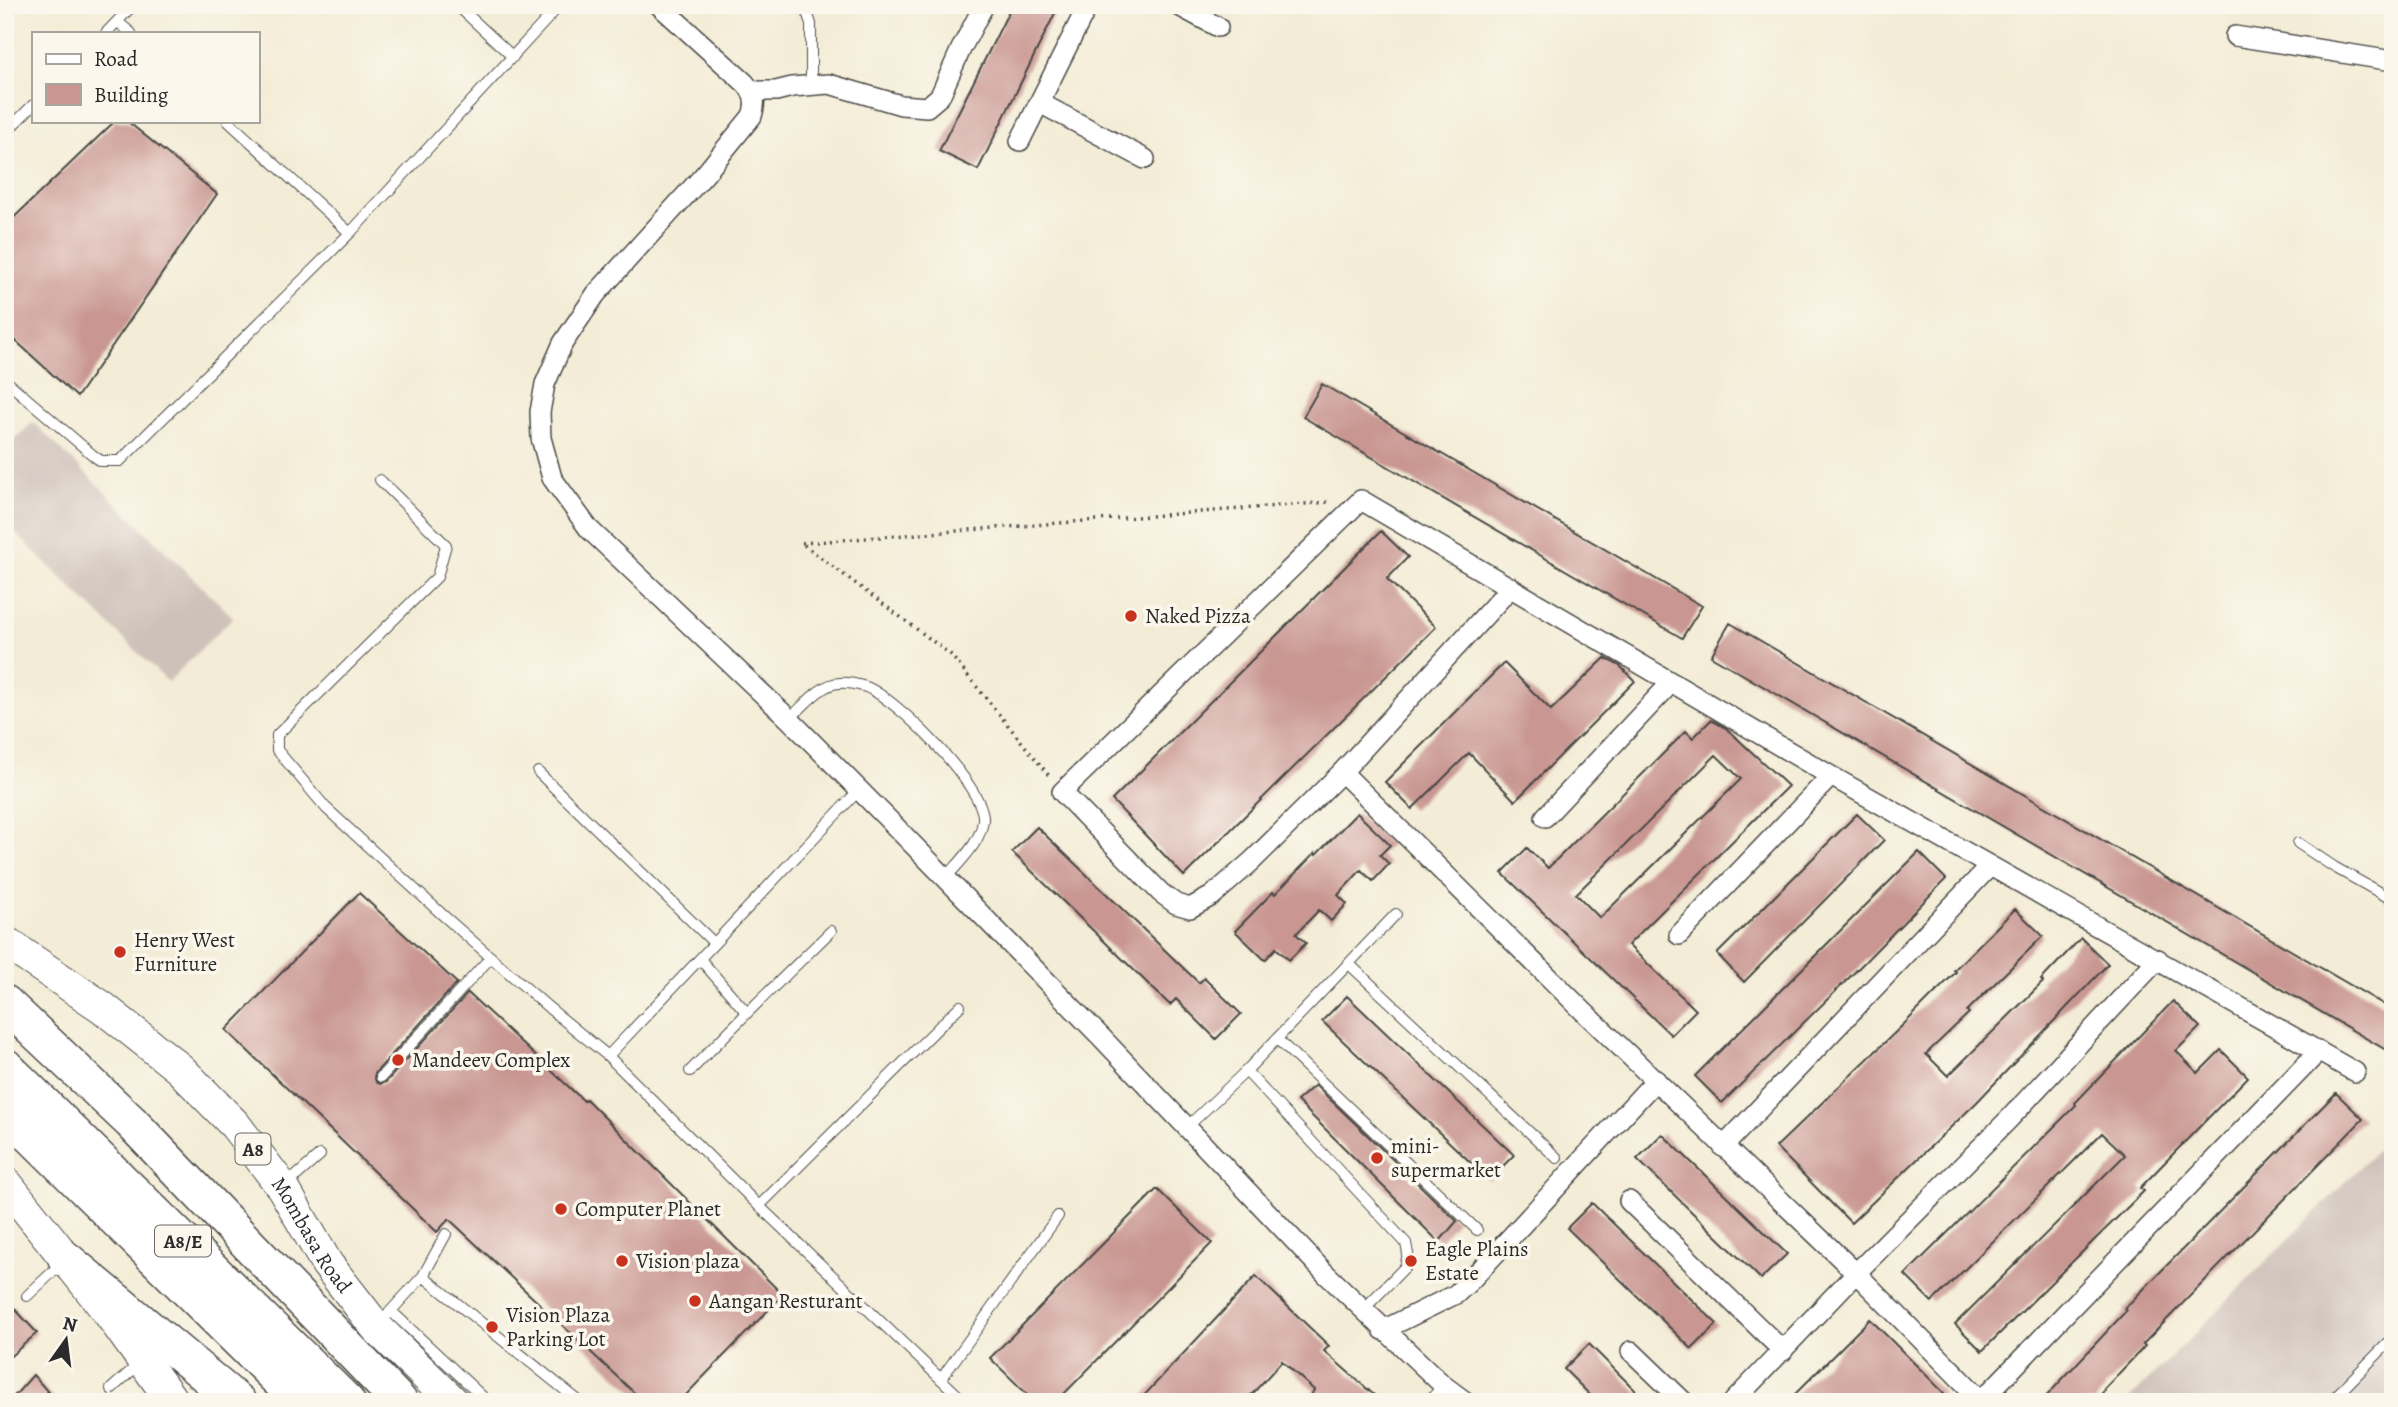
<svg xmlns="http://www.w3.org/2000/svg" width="2398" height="1407" viewBox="0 0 2398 1407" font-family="Alegreya,serif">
	<rect width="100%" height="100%" fill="#fbf7ec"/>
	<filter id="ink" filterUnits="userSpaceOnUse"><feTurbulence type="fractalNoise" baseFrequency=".0143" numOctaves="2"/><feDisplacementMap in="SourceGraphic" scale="14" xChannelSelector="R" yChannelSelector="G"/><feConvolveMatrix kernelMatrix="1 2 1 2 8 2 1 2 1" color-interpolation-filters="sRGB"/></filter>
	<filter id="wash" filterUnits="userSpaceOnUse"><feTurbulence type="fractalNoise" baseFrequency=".00686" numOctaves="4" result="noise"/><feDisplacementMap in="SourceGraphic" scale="28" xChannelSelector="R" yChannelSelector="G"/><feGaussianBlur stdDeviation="1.57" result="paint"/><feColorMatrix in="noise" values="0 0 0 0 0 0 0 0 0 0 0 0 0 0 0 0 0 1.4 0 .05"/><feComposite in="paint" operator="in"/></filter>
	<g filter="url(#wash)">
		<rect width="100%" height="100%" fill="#f3ecd6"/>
		<path fill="#cec1ba" d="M33 422 233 617 168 682 5 523V449Z
			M2393 1134V1402H2127Z"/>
		<g id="blocks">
			<path fill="#c99692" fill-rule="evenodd" d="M1012 5H1059L978 170 939 151Z
				M115 121H127L217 194 77 397 5 331V226Z
				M1322 384 1702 606 1682 638 1303 417Z
				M1381 531 1408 557 1387 579 1436 627 1184 876 1112 800Z
				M1730 623 2393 1010V1054L1711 656Z
				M1605 658 1620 666 1635 681 1515 801 1469 753 1412 809 1385 782 1504 663 1551 710Z
				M1711 720 1726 728 1788 786 1628 945 1696 1010 1671 1035 1502 873 1527 848 1548 868 1686 731 1693 738ZM1716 755 1741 779 1600 918 1576 894Z
				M1357 813 1390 845 1380 855 1389 864 1373 881 1361 870 1338 895 1347 904 1331 921 1319 910 1296 934 1306 943 1289 960 1276 948 1265 960 1235 931 1273 892 1275 894 1315 853 1316 855Z
				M1857 814 1884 840 1744 982 1717 954Z
				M1037 827 1199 983 1204 978 1241 1014 1216 1039 1176 999 1170 1005 1012 852Z
				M1919 852 1946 879 1842 985 1722 1103 1695 1076Z
				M359 893 457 983 376 1072 374 1076 376 1082 380 1084 386 1082 468 993 584 1101 586 1099 783 1295 679 1402H644L449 1219 437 1232 226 1030Z
				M2015 909 2043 936 1967 1011 1969 1013 1926 1054 1948 1076 2043 982 2041 980 2081 938 2108 964 1976 1103 1851 1223 1776 1147 1905 1023 1956 972 1954 970Z
				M1347 996 1514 1155 1489 1180 1322 1021Z
				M2173 1001 2200 1027 2176 1051 2198 1073 2221 1050 2248 1077 2140 1188 2144 1191 1982 1351 1955 1324 2125 1155 2102 1133 1932 1302 1905 1275 2076 1105 2075 1103Z
				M1315 1085 1457 1221 1439 1242 1297 1101Z
				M2336 1093 2363 1119 2143 1344 2145 1346 2104 1389 2105 1390 2094 1402H2041L2126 1311 2124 1309Z
				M1662 1134 1787 1254 1761 1279 1637 1159Z
				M1157 1189 1212 1243 1056 1402H1035L990 1358Z
				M1592 1203 1717 1324 1692 1349 1567 1228Z
				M1256 1276 1329 1346 1324 1351 1382 1402H1319L1311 1395 1314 1390 1282 1361 1245 1402H1138Z
				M5 1298 37 1333 5 1361Z
				M1870 1319 1944 1393 1935 1402H1787Z
				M1589 1344 1647 1402H1597L1564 1369Z
				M33 1375 57 1402H9Z"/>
		</g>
	</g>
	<g filter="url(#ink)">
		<use href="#blocks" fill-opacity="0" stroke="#494845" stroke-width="2"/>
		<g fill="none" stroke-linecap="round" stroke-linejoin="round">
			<defs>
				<path id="service" d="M457 5 513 57
					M802 5 808 15 811 24V86
					M118 22 131 33
					M106 33 133 5
					M228 121 350 233
					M5 133 33 105
					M5 380 94 456 101 461H120L350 233 560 5
					M380 480 446 545 437 577 277 735V750L326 808 445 917 549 1008 608 1056 759 1206 965 1402
					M789 719C803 707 821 683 840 683 848 682 859 685 866 687 896 698 986 788 983 820 981 843 959 862 946 878
					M538 772 714 943
					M2298 843 2334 867 2393 900
					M700 959 747 1013
					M1349 964 1557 1158
					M1277 1039 1477 1230
					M608 1056 859 790
					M690 1071 747 1013 831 931
					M1246 1071 1406 1243 1408 1254 1405 1267 1363 1310
					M381 1077 491 957
					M1187 1127 1246 1071 1396 914
					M286 1185 320 1155
					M759 1206 960 1006
					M423 1276 580 1402
					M27 1296 62 1263
					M391 1311 488 1402
					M388 1314 423 1276 446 1234
					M941 1379 1058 1216
					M111 1389 139 1364
					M1429 1402 1443 1385
					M2330 1402 2393 1338"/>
				<path id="minor" d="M659 5 745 83C754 93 757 102 752 116L705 174 596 294 563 343 545 384 540 412 541 438 552 478 589 529 789 719 884 815 1102 1038 1326 1274 1443 1385 1466 1402
					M1177 5 1218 27
					M2235 36 2393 61
					M751 91H776L792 87 829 84 901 105 927 107 940 96 961 49 984 5
					M1040 103 1145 159
					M1020 141 1088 5
					M1511 587 1342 772 1582 1010 1856 1273 1981 1400
					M1342 772 1252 861 1212 896 1190 908 1176 904 1161 893 1062 792 1361 500 1831 776 2355 1072
					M1545 817 1671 683
					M1679 935 1831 776
					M1723 1147 1990 866
					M1629 1201 1783 1351
					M1383 1330 1456 1294 1471 1280 1656 1080
					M1631 1351 1684 1402
					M1733 1402 1856 1273 2009 1119 2158 959
					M1980 1402 2319 1051"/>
				<g id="trunk">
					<path id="s1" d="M5 942 102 1007 180 1069 235 1125 283 1188 327 1264 376 1327 453 1402"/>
					<path d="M5 1182 109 1313 173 1402"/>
				</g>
				<path id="motorway" d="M5 1003 131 1122 400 1402
					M5 1066 347 1402
					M5 1110 301 1402
					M66 1259 238 1402"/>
			</defs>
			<use href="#service" stroke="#494845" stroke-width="12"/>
			<use href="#minor" stroke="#494845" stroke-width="22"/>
			<use href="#trunk" stroke="#494845" stroke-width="34"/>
			<use href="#motorway" stroke="#494845" stroke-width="38"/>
			<path stroke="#494845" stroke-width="3.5" stroke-dasharray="2 5" stroke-linecap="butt" d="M802 543 1330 502
				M804 545 950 654 1051 778"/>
			<use href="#service" stroke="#fff" stroke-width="10"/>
			<use href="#minor" stroke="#fff" stroke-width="19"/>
			<use href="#trunk" stroke="#fff" stroke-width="32"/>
			<use href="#motorway" stroke="#fff" stroke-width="35"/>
		</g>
	</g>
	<g fill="#c8321e" stroke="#fbf7ec" stroke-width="2.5">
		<circle cx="1131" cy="616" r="7"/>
		<circle cx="120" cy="952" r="7"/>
		<circle cx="398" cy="1060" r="7"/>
		<circle cx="1377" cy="1158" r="7"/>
		<circle cx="561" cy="1209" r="7"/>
		<circle cx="622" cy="1261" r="7"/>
		<circle cx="1411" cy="1261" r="7"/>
		<circle cx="695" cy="1301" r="7"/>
		<circle cx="492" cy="1327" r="7"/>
	</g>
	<g text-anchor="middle" stroke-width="7" stroke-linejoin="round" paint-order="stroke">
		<g fill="#fbf7ec" stroke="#696865" stroke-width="2">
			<rect x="235.5" y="1133.5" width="35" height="31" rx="5"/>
			<rect x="155" y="1225.5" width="56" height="31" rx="5"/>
		</g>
		<g font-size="19" font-weight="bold" fill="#2b2b2b">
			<text x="253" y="1156">A8</text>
			<text x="183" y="1248">A8/E</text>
		</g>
		<g font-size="21" fill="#2b2b2b" stroke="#fbf7ec" text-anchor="start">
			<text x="1145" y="623">Naked Pizza</text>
			<text x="134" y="947">Henry West<tspan x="134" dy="24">Furniture</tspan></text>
			<text x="412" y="1067">Mandeev Complex</text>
			<text x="1391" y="1153">mini-<tspan x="1391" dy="24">supermarket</tspan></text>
			<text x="575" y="1216">Computer Planet</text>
			<text x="1425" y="1256">Eagle Plains<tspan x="1425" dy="24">Estate</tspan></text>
			<text x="636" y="1268">Vision plaza</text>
			<text x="709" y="1308">Aangan Resturant</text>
			<text x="506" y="1322">Vision Plaza<tspan x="506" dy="24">Parking Lot</tspan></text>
		</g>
		<g font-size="21" fill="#2b2b2b" stroke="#fbf7ec">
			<text dy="7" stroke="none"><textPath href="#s1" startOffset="429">Mombasa Road</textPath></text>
		</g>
	</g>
	<rect width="2398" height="1407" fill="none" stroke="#fbf7ec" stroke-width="28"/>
	<rect x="32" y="32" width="228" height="91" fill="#fbf7ec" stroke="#a8a59f" stroke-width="2"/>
	<rect x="46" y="54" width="35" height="10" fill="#ffffff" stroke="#a8a59f" stroke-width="2"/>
	<text x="94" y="66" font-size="21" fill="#2b2b2b">Road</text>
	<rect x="46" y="84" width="35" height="21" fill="#c99692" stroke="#a8a59f" stroke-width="2"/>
	<text x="94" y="102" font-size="21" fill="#2b2b2b">Building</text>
	<g transform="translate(66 1340) rotate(14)" stroke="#fbf7ec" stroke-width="5" paint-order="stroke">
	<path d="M0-5L12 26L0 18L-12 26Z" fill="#2b2b2b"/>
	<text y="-10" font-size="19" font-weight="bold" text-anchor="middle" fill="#2b2b2b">N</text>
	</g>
</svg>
